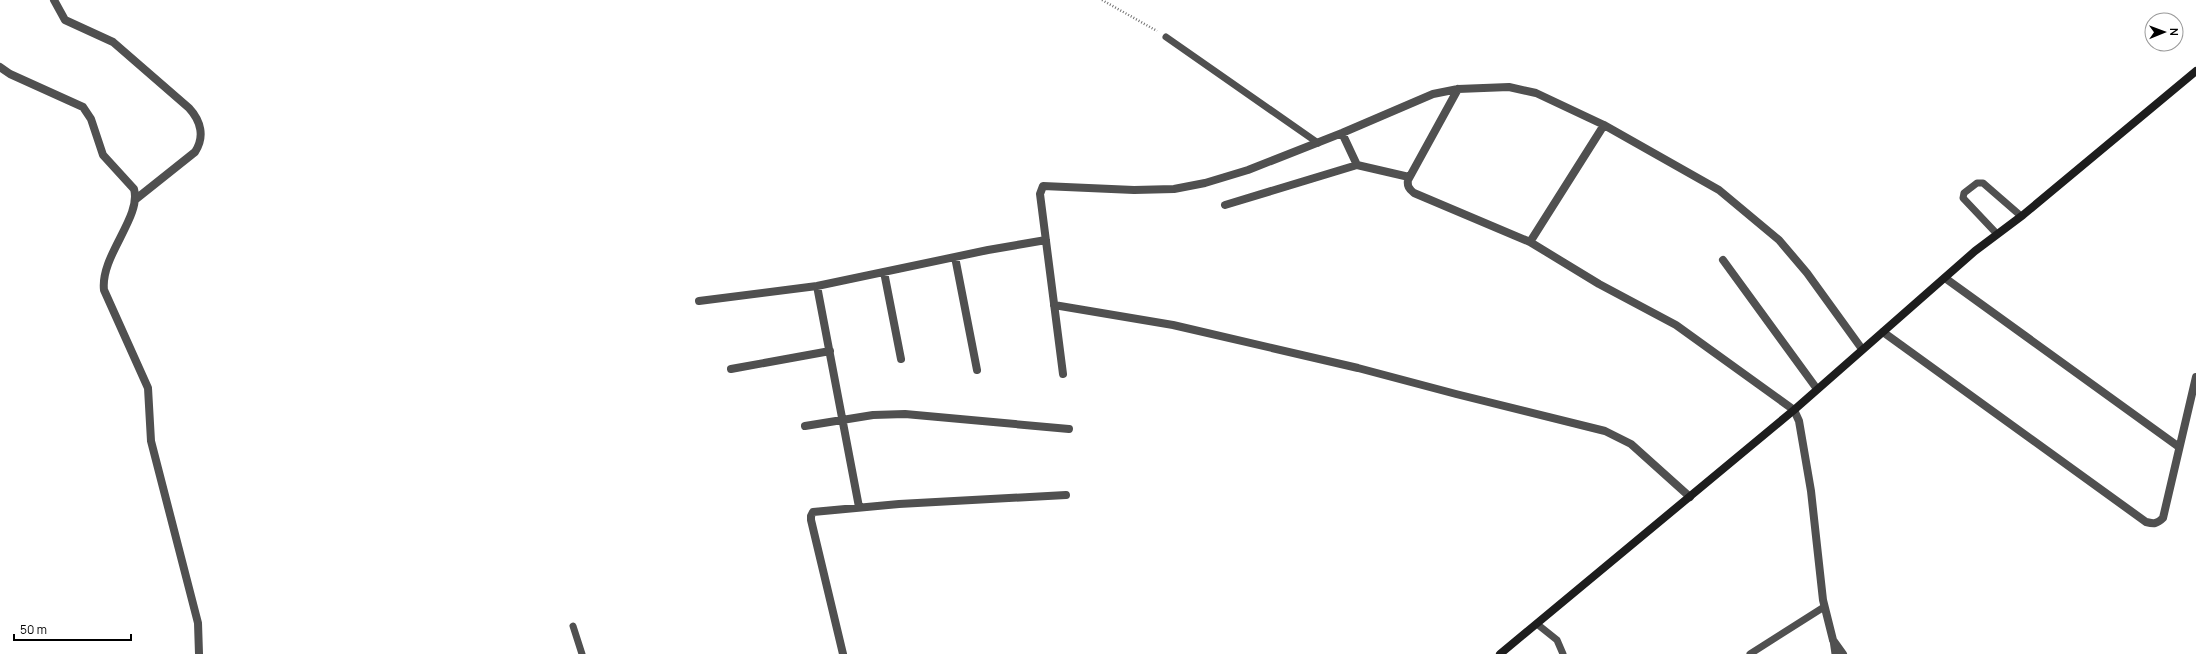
<svg xmlns="http://www.w3.org/2000/svg" width="2196" height="654" viewBox="0 0 2196 654" font-family="Manrope,sans-serif">
	<rect width="100%" height="100%" fill="#fff"/>
	<g fill="none" stroke-linecap="round" stroke-linejoin="round">
		<path stroke="#727272" stroke-width="2.5" stroke-dasharray="1 2" stroke-linecap="butt" d="M1102 0 1157 31"/>
		<path stroke="#505050" stroke-width="7" d="M1166 37 1318 143
			M1997 234 1963 198 1964 193 1977 183H1983L2021 216
			M1537 624 1557 640 1563 654
			M573 626 582 654
			M1833 640 1835 654
			M1750 654 1824 607"/>
		<path stroke="#505050" stroke-width="8" d="M54 0 65 20 113 42 189 108C201 121 205 137 195 152L136 199
			M0 67 10 74 83 107 91 119 103 155 134 189C142 217 100 256 104 290L148 388 151 441 198 623 199 654
			M1458 89 1408 180C1407 186 1409 189 1414 193L1530 242 1599 284 1676 325 1794 410 1799 421 1811 491 1823 600 1833 640 1843 654
			M1342 133 1357 165
			M1225 205 1357 165 1409 177
			M1530 242 1604 125
			M955 257 977 370
			M1723 260 1817 389
			M884 272 901 359
			M1945 278 2179 447
			M817 286 859 507
			M699 301 817 286 988 250 1046 240
			M1054 305 1173 325 1358 368 1456 394 1605 431 1631 444 1690 497
			M1883 332 2146 522C2154 524 2157 524 2163 518L2196 377
			M731 369 830 351
			M1063 374 1040 194 1043 186 1134 190 1174 189 1205 183 1248 170 1342 133 1433 94 1458 89 1509 87 1536 93 1604 125 1719 190 1779 240 1807 273 1862 349
			M805 426 873 415 905 414 1069 429
			M843 654 811 520V516L813 512 899 504 1066 495"/>
		<path stroke="#1d1d1d" stroke-width="8" d="M1500 654 1794 410 1975 251 2023 215 2196 71"/>
	</g>
	<g transform="translate(2164 32) rotate(89)"><circle r="19" fill="#ffffff" stroke="#999999"/>
	<path d="M0-3L7 15L0 10L-7 15Z" fill="#000000"/>
	<text y="-6" font-size="11" font-weight="bold" text-anchor="middle" fill="#000000">N</text>
	</g>
	<path d="M14 634v6h117v-6" fill="none" stroke="#000000" stroke-width="2"/>
	<text x="20" y="634" font-size="12" fill="#000000" stroke="#ffffff" stroke-width="3" paint-order="stroke">50 m</text>
</svg>
